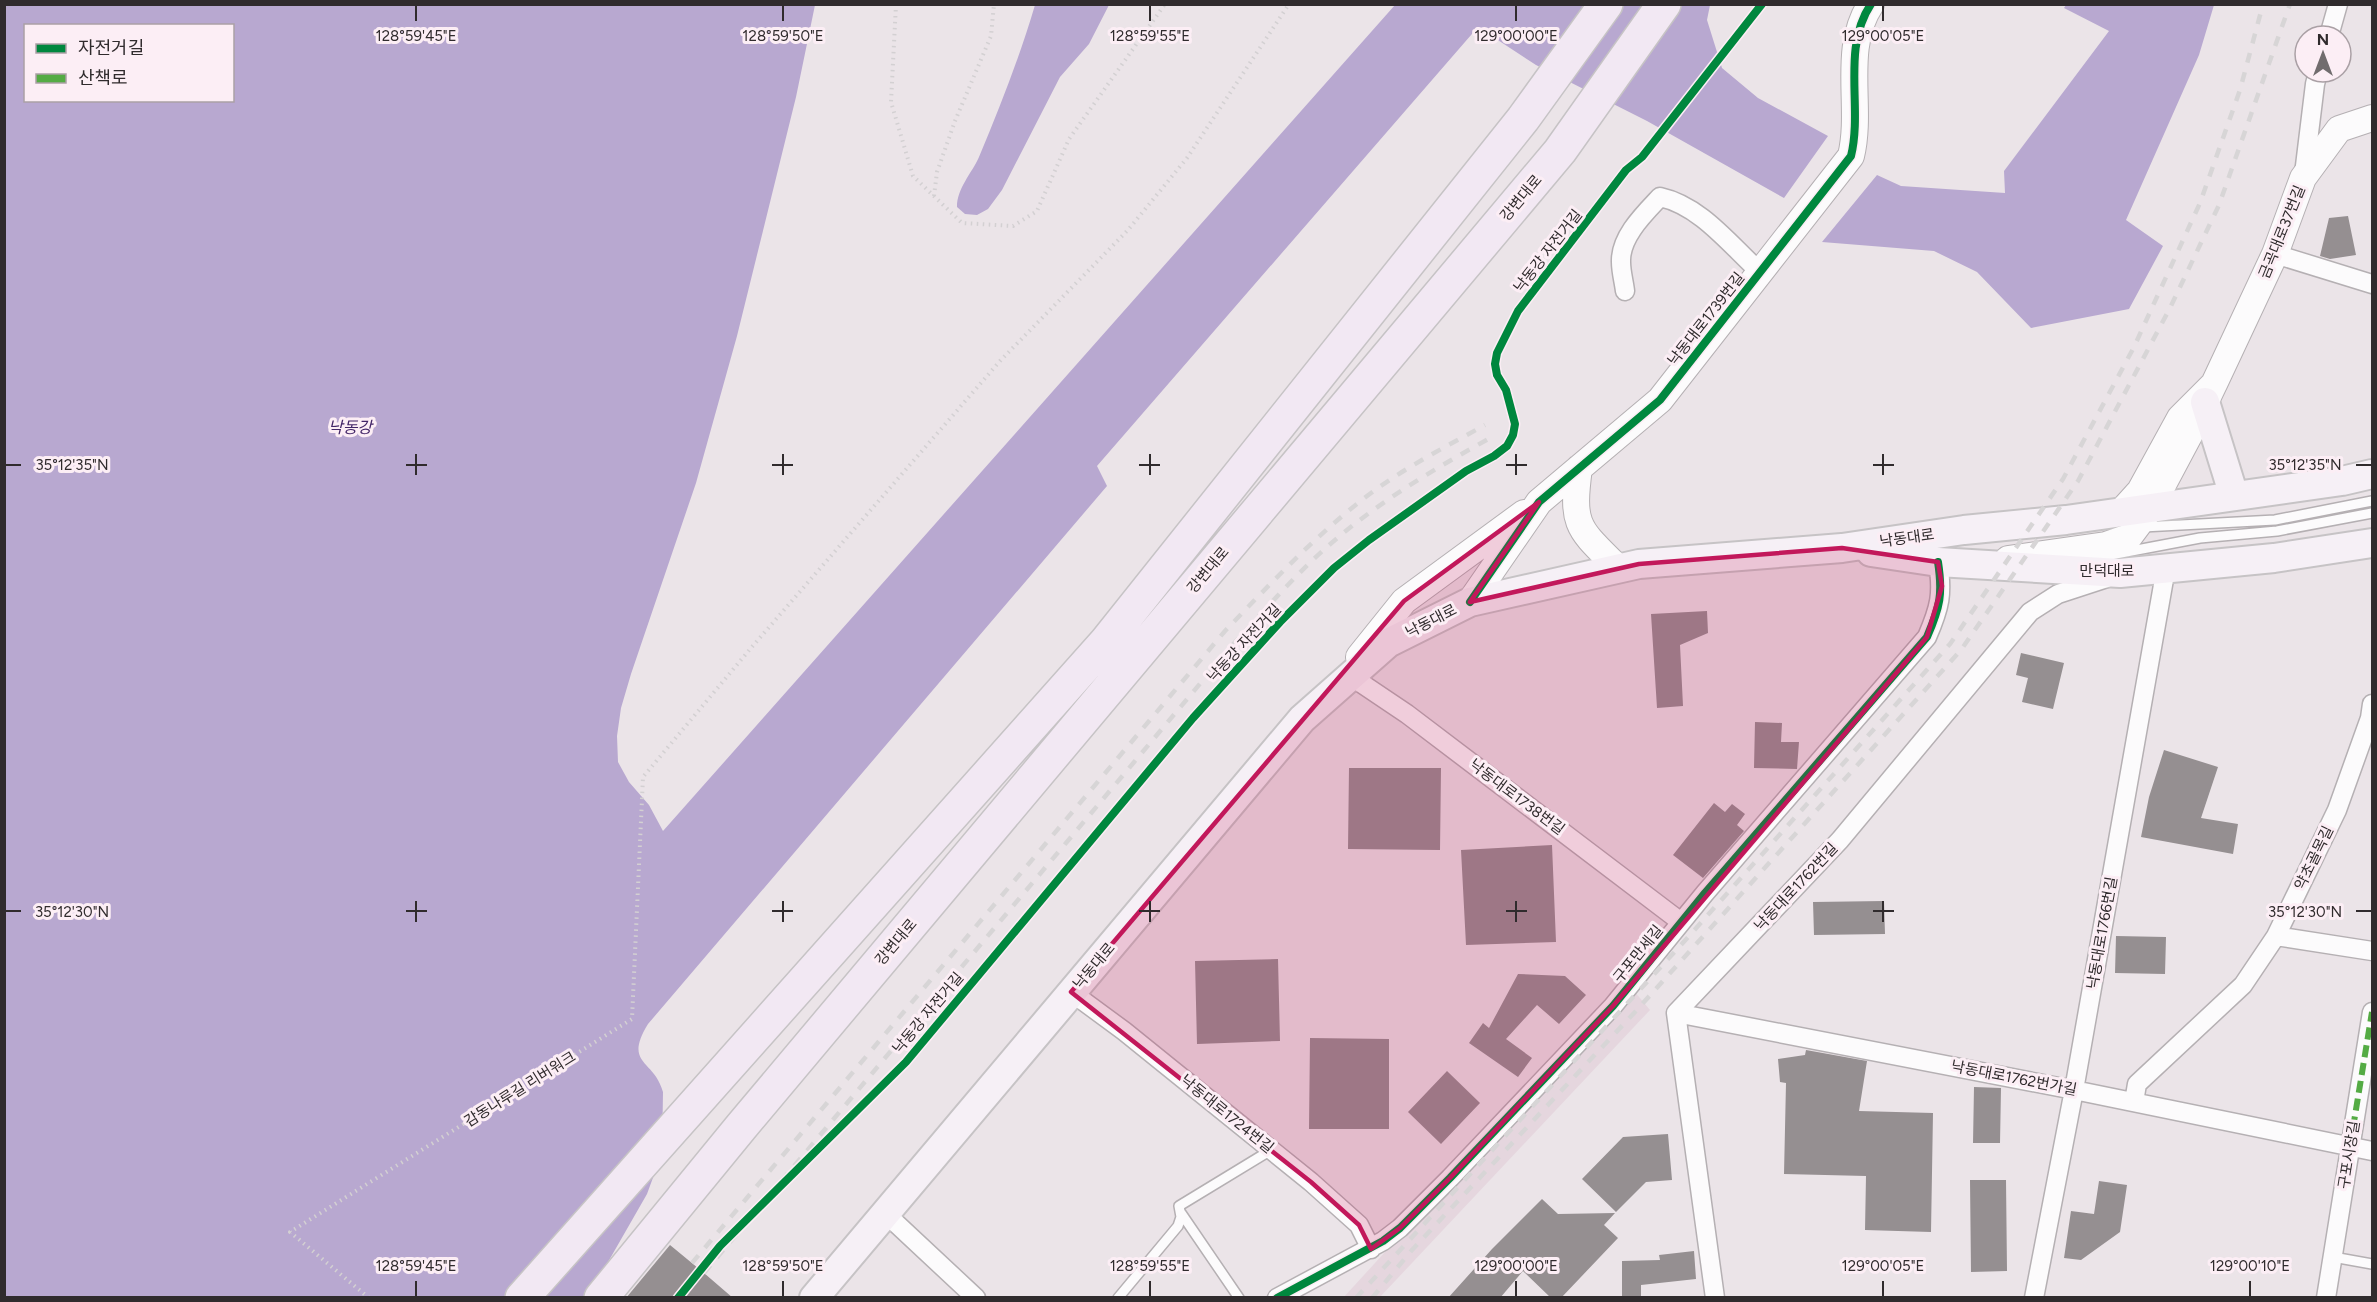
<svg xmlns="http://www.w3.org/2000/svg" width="2377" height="1302" viewBox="0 0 2377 1302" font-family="Figtree,'Noto Sans KR',sans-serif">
	<rect width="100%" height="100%" fill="#ebe4e8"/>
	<path fill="#e5d6de" d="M1629 985 1650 1010 1380 1297 1343 1298Z"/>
	<path fill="#b8a8d0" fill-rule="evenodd" d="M5 5H815L796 97 737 336 696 483 631 674 621 708 617 736 618 762 629 782 649 805 663 831 1395 5H1710L1707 20 1722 68 1758 98 1828 136 1784 198 1647 121 1536 65 1478 27 1097 466 1107 486 648 1024C623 1065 654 1059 663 1092L662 1153 647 1194 588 1297 5 1298ZM26 26H232V100H26Z
		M1035 5H1109L1089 44 1060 77 1002 190 988 209 977 215 965 214 957 207C957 188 972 173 979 157 1000 107 1020 56 1035 5Z
		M2066 5H2214L2199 55 2126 220 2163 246 2129 309 2031 328 1977 272 1934 251 1822 242 1877 175 1901 186 2005 193 2004 171 2109 31 2064 8Z"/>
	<path fill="#958f91" d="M2348 216 2356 255 2330 259 2320 256 2329 218Z
		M1707 611 1708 633 1680 645 1683 706 1657 708 1651 614Z
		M2021 653 2064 663 2053 709 2022 702 2028 678 2016 675Z
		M1755 722 1782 723 1781 742H1799L1797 769 1754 768Z
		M2164 750 2218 767 2201 818 2238 824 2233 854 2141 837 2149 797Z
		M1349 768H1441L1440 850 1348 849Z
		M1714 803 1725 812 1732 804 1745 814 1737 825 1744 831 1703 878 1673 855Z
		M1552 845 1556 942 1466 945 1461 850Z
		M1884 901 1885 934 1814 935 1813 902Z
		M2116 936 2166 937 2165 974 2115 973Z
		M1278 959 1280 1041 1197 1044 1195 961Z
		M1518 974 1565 976 1586 995 1559 1024 1537 1005 1506 1039 1532 1058 1518 1077 1469 1043 1483 1023 1489 1028Z
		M1310 1038 1389 1039V1129H1309Z
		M1806 1050 1867 1061 1859 1111 1933 1113 1931 1232 1865 1230 1866 1176 1784 1174 1786 1083 1780 1082 1778 1059 1805 1055Z
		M1447 1071 1480 1103 1441 1144 1408 1112Z
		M1974 1087 2001 1088 2000 1143H1973Z
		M1668 1134 1672 1180 1646 1182 1616 1212 1582 1179 1623 1137Z
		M1970 1180H2006L2007 1271 1971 1272Z
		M2099 1181 2127 1185 2120 1232 2081 1260 2064 1258 2071 1211 2094 1214Z
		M1542 1199 1558 1214 1615 1213 1604 1225 1618 1238 1561 1298H1551L1523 1271 1500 1298H1448L1492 1249Z
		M670 1245 704 1273 733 1298H626Z
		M1694 1251 1696 1279 1641 1285V1298H1622V1261L1660 1260 1659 1255Z"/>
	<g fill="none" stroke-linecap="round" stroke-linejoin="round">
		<defs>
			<path id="lane" d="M2143 527 2275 520 2372 501
				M2105 556 2200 538 2277 531 2372 513
				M1181 1213 1239 1298
				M2333 1257 2372 1264
				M1118 1298 1178 1226 1181 1217 1179 1206 1271 1150"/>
			<path id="street" d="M2329 36 2338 4
				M2304 174 2315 84 2318 72
				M2275 254 2372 284
				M1625 291C1624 282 1621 272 1621 262 1620 237 1644 214 1660 197 1701 206 1730 245 1760 272
				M1349 675 1407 714 1681 922
				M2276 936 2372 951
				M1071 992 1124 1031 1311 1182 1359 1225 1371 1249
				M1676 1013 2074 1090 2372 1151
				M2134 1102 2137 1084 2243 985 2276 936 2337 810 2370 718 2372 704
				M885 1213 976 1298
				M1277 1298 1383 1241 1400 1228 1450 1178 1613 1006 1705 893 1927 637C1940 607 1943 594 1938 562
				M1715 1298 1676 1013 1840 840 2030 612 2058 594 2107 578
				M2034 1298 2074 1090 2166 568
				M2326 1298 2372 1012"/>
			<path id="secondary" d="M2214 384 2275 254 2303 178 2339 129 2372 118
				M1579 468C1571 527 1578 528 1619 569
				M2008 559 2106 545 2129 537 2150 509 2192 430 2214 384 2180 418 2140 491 2121 512
				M1470 602 1539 502 1660 400 1851 156C1863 107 1841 49 1871 4
				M1359 657 1404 601 1524 513"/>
			<path id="primary" d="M2205 402 2234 496
				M1871 552 1938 562 2120 573 2274 558 2372 543
				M814 1298 1302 719 1388 643 1470 602 1639 564 1842 548 1964 530 2066 520 2342 481 2372 474"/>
			<path id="highway" d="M522 1298 1106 642 1523 119 1606 4
				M601 1298 741 1127 1560 151 1664 4"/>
		</defs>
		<use href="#lane" stroke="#b5b0b3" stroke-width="12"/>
		<use href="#street" stroke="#b5b0b3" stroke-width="21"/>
		<use href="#secondary" stroke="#b5b0b3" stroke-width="28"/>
		<use href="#primary" stroke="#c6c3c5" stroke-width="32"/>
		<use href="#highway" stroke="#c6c3c5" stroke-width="36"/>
		<path stroke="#d3d0d2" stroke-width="4" stroke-dasharray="1.5 4.5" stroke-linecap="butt" d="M896 4 891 102 913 176 962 223 1013 226 1037 211 1069 139 1165 4
			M934 196 937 172 955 121 991 36 994 4
			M369 1298 290 1232 632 1019 643 777 751 648 1000 361 1128 230 1187 158 1289 4"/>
		<use href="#lane" stroke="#fcfbfc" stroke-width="9"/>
		<use href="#street" stroke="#fcfbfc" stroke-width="18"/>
		<use href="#secondary" stroke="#fcfbfc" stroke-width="26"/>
		<use href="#primary" stroke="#f6f0f6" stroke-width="28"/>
		<use href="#highway" stroke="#f2e8f3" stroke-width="33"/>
		<path stroke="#d7d5d6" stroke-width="4.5" stroke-dasharray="10 10" stroke-linecap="butt" d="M692 1263 1225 631C1270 584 1315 536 1367 496 1404 468 1445 447 1485 425
			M704 1273 1236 641C1266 609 1295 575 1328 546 1378 502 1434 469 1492 437
			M1356 1298 1681 945 1950 644 2063 479 2134 347 2200 203 2240 90 2263 4
			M1372 1298 1412 1250 1635 1012 1961 650 2078 481 2170 308 2219 205 2290 4"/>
		<path stroke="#54ab44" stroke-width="6" stroke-dasharray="12 6" stroke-linecap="butt" d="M2350 1146 2372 1012"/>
		<defs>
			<path id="cycleway" d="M1470 602 1539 502 1660 400 1851 156C1863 107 1841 49 1871 4
				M678 1298 720 1246 906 1062 1193 718 1280 622 1334 568 1369 540 1466 471 1494 456 1507 446 1513 435 1515 424 1506 390 1497 375 1495 364 1497 353 1518 311 1626 170 1642 157 1762 4
				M1277 1298 1383 1241 1400 1228 1450 1178 1613 1006 1705 893 1927 637C1940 607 1943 594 1938 562"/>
		</defs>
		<use href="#cycleway" stroke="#fceef5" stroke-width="11"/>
		<use href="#cycleway" stroke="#00873e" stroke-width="8"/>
	</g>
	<path fill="#c2185b" fill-opacity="0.2" stroke="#c2185b" stroke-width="4.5" stroke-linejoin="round" d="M1539 502 1470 602 1639 564 1842 548 1938 562 1942 586 1927 637 1613 1006 1450 1178 1400 1228 1371 1249 1359 1225 1311 1182 1071 992 1404 601Z"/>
	<path fill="none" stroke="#302b2d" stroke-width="2" d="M416 6V21M783 6V21M1150 6V21M1516 6V21M1883 6V21M416 454V475M783 454V475M1150 454V475M1516 454V475M1883 454V475M6 465H21M406 465H427M772 465H793M1139 465H1160M1506 465H1527M1873 465H1894M2356 465H2371M416 901V922M783 901V922M1150 901V922M1516 901V922M1883 901V922M6 911H21M406 911H427M772 911H793M1139 911H1160M1506 911H1527M1873 911H1894M2356 911H2371M416 1281V1296M783 1281V1296M1150 1281V1296M1516 1281V1296M1883 1281V1296M2250 1281V1296"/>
	<g text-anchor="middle" stroke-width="6" stroke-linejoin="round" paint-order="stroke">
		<g font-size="15" fill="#302b2d" stroke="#fceef5">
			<text transform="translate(1521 198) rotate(-50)" y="5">강변대로</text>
			<text transform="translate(2282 232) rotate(-68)" y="5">금곡대로37번길</text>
			<text transform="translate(1548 251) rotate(-52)" y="5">낙동강 자전거길</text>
			<text transform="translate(1706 319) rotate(-52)" y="5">낙동대로1739번길</text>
			<text transform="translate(1907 538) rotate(-8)" y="5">낙동대로</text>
			<text transform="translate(1208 570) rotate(-50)" y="5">강변대로</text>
			<text x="2107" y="576">만덕대로</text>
			<text transform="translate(1431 621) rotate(-27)" y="5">낙동대로</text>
			<text transform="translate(1244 643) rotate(-47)" y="5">낙동강 자전거길</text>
			<text transform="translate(1517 797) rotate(37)" y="5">낙동대로1738번길</text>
			<text transform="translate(2314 858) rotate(-64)" y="5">약초골목길</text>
			<text transform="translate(1796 887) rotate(-47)" y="5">낙동대로1762번길</text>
			<text transform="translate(2102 933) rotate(-80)" y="5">낙동대로1766번길</text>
			<text transform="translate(896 942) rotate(-50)" y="5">강변대로</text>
			<text transform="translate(1638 954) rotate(-51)" y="5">구포만세길</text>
			<text transform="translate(1094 966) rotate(-50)" y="5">낙동대로</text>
			<text transform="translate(928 1013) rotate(-50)" y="5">낙동강 자전거길</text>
			<text transform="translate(2014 1078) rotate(11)" y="5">낙동대로1762번가길</text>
			<text transform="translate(520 1089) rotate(-32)" y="5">감동나루길 리버워크</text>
			<text transform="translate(1227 1114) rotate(39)" y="5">낙동대로1724번길</text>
			<text transform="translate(2349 1155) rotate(-81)" y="5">구포시장길</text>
		</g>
		<g font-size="16" font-style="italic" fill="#422567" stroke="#fceef5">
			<text x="350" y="433">낙동강</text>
		</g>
	</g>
	<g font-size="15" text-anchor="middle" fill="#302b2d" stroke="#fceef5" stroke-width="6" stroke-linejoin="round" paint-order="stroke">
		<text x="416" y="41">128°59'45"E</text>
		<text x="783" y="41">128°59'50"E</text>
		<text x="1150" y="41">128°59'55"E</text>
		<text x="1516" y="41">129°00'00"E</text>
		<text x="1883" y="41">129°00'05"E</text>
		<text x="72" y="470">35°12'35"N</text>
		<text x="2305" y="470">35°12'35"N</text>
		<text x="72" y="917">35°12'30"N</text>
		<text x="2305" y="917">35°12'30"N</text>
		<text x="416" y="1271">128°59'45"E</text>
		<text x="783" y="1271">128°59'50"E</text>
		<text x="1150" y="1271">128°59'55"E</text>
		<text x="1516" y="1271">129°00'00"E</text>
		<text x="1883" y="1271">129°00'05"E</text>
		<text x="2250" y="1271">129°00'10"E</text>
	</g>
	<rect width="2377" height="1302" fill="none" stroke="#302b2d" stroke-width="12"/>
	<rect x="24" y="24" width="210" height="78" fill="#fceef5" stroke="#aaa0a5" stroke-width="1.5"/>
	<rect x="36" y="44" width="30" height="9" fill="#00873e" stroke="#aaa0a5" stroke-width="1.5"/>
	<text x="78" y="54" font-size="18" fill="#302b2d">자전거길</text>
	<rect x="36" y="74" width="30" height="9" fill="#54ab44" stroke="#aaa0a5" stroke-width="1.5"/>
	<text x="78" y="84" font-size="18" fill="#302b2d">산책로</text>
	<g transform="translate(2323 54)"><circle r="28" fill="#fceef5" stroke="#aaa0a5" stroke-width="1.5"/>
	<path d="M0-4.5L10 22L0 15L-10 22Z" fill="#716c6e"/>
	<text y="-9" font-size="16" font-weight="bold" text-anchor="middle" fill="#302b2d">N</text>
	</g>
</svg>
